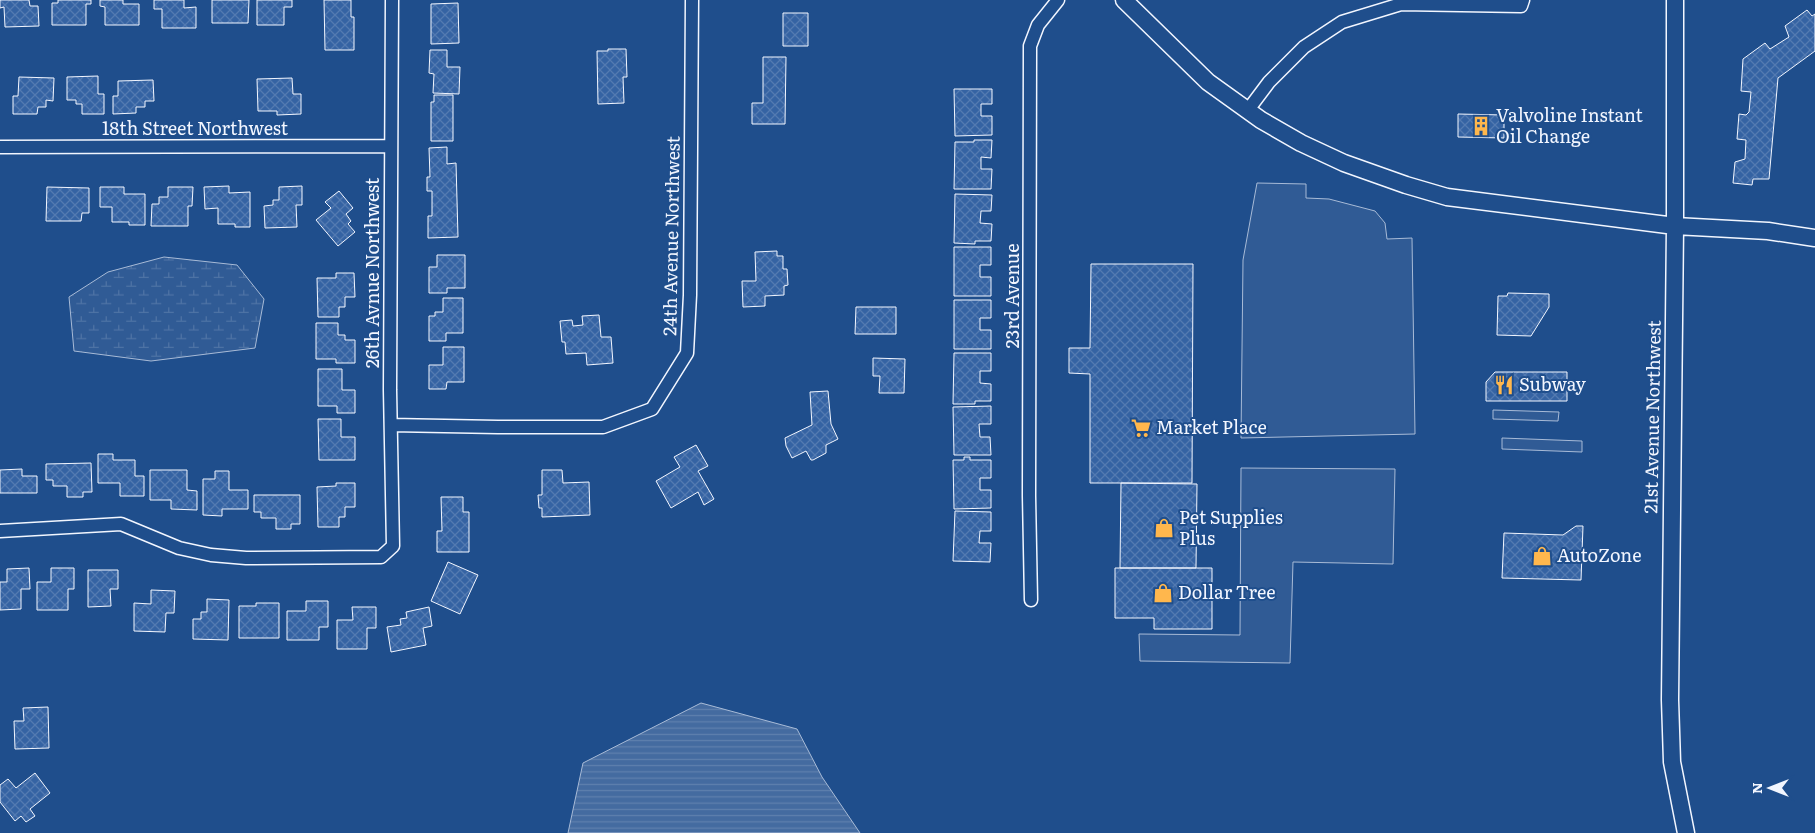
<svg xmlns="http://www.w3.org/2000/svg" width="1815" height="833" viewBox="0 0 1815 833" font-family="Literata,serif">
	<defs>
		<pattern id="wetland-marsh" width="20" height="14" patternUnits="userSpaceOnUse" patternTransform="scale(1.25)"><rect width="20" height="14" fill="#305b95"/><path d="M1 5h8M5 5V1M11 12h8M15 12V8" fill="none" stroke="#4e73a5"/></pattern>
		<pattern id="water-rules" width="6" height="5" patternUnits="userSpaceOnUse" patternTransform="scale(1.25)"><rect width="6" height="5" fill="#446ba0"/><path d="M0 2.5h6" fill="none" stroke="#5f81ae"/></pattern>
		<pattern id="building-cross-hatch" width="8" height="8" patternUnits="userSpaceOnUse" patternTransform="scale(1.25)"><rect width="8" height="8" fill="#3563a3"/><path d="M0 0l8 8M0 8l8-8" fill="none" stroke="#537ab1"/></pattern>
	</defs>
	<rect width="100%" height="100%" fill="#1f4e8c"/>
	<path fill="url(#wetland-marsh)" stroke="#a8bbd7" d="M164 257 237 265 264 299 255 348 151 361 74 351 69 297 108 272Z"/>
	<path fill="#305b95" stroke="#a8bbd7" d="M1257 183 1306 184V198L1329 199 1375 211 1385 223 1387 239 1412 238 1415 434 1241 438 1243 260Z
		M1493 410 1559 412 1558 421 1493 419Z
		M1502 438 1582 441V452L1502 449Z
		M1241 468 1395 469 1393 564 1293 562 1290 663 1140 661 1139 634 1240 635Z"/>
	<path fill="url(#water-rules)" stroke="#a8bbd7" d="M701 703 797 729 822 777 860 833H568L583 763Z"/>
	<path fill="url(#building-cross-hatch)" stroke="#f2f6ff" d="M0 0H29L30 6H38L39 26 5 27 4 7 0 8Z
		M58 0H91V4H86V25H52V3H58Z
		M100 0H123V4H139V25H105V7L100 6Z
		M154 0H184V8L196 7V28H162V9H154Z
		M212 0H249L248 23H212Z
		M257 0H292V7H284V25H257Z
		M324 0H351V17H354V50H325Z
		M458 3 459 43 431 44V4Z
		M1807 10 1812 16 1815 14V51L1778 78 1769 179H1753L1752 185 1733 183 1735 162 1745 159 1746 140 1737 139 1739 114 1746 115 1749 112 1751 92 1741 91 1743 59 1765 43 1770 49 1789 37 1785 26Z
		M783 13H808V46H783Z
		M608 49H626L627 77H623L624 103 598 104 597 51H608Z
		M430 50H447V67H460L459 94 433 93 434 74 429 73Z
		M763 57H786L785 124H752V103H763Z
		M98 76V94H104V114H82V104H76V100H67V77Z
		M19 77 54 78 53 101 46 100V107H38L37 114H13V96H18Z
		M292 78 293 94H301V114L277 115V111H258L257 79Z
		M153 80 154 101H145V107H136V113L113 114V96H118V81Z
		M954 89H992V104H981V116H992V135L955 136Z
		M434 95H453V141H431V102H434Z
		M1458 114 1504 115V138L1458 137Z
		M974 140H992L991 158 981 157V169H992L991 189H954L955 142H974Z
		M447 147V164L456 163 458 237 428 238V216H432V191H427V177H430L429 148Z
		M229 186V193L250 192V227H235V224H218V208L205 209 204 187Z
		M302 186V205H296L297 227 265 228 264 206 273 205V200H279V187Z
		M47 187 89 188V213H82L81 221H46Z
		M100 187H124V194H145V225H129V222H112V207H100Z
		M168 187H193L192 206H188V226H151L152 204H159V197H168Z
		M339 191 353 208 346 214 351 221 348 224 355 232 338 246 316 220 331 208 325 202Z
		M955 194 992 195 991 211H981L980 223 992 224 991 241H975V244L954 243Z
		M954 247H991V265H980V277H991V296H954Z
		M777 251V256H783V269H787L788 285 784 286V295L765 296V306L743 307 742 281H756L755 252Z
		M437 255H465V288H447V293H429V267H437Z
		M1091 264H1193L1192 483H1090V374L1069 373V348H1090Z
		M336 273H354L355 297H345V307H339V317H318L317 278H336Z
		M1508 293 1549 294V307L1531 336 1497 335 1498 296H1507Z
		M443 298H463V333H446V341H429V316H435V312H443Z
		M954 300H991V318H980V330H991V349H954Z
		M856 307H896V334H855Z
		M599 315 601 337H611L613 363 587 365 586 353 566 354 565 342H562L560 321 572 320 573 326 583 325 582 316Z
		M316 323H338V335H345V340H355V363H336V359H316Z
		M443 347H464V382H447L446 389H429V365H443Z
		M954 353H991V371H980V383L991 384V401H975V404H953Z
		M873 358 905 359 904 393H879L880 376H873Z
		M318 369H342V390H355V413H337V406H318Z
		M1495 372H1567V401H1486V382Z
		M828 391 831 424 838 439 826 445V453L813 460H811L806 451 792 458 786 446 785 438 812 425 810 392Z
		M991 406V424H979L980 437H990L991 455H954L953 407Z
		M318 419H341V437H355V460H319Z
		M696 445 708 466 698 471 714 499 704 505 698 492 671 508 656 481 680 467 674 457Z
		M98 454H113V460H135V476H144V496H120V483H98Z
		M964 457H970V460H991V478H980V490H991V508L954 509 953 460H964Z
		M91 463 92 492H83V497H67V486H53V480H46V464Z
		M22 469V476H37V493H0V470Z
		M150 470H187V490L197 491V510L171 509V500H150Z
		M542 470H562L563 483 589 482 590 515 542 517V508H539L538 495H542Z
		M215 471H229V490H248V509H222V516L203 515V479H215Z
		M336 483H355V507H345V517H339V527H318L317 487 336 486Z
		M1121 483 1197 484 1196 568H1120Z
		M254 495H300V524H291V529H276V518H261V512H254Z
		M441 497H463V512H469V552H437V531H442Z
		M955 511 991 512V531H980L979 543H991L990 562 953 561Z
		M1576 526H1583L1581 580 1502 578 1504 533 1563 535Z
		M448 562 478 575 460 614 431 601Z
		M29 568 30 589H21V609L0 610V582H7V569Z
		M51 568H74V589H68V610H37V582H51Z
		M1115 568H1212V629H1154V618H1115Z
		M88 570H118V589H110L111 606 88 607Z
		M151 590 175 591 174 613H166L165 632 134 631V603L151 604Z
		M207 599 229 600 228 640 193 639V619H201V612H207Z
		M306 601H328V627H319V640H287V611H306Z
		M256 603H279V638H239V606H256Z
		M352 607H376V628H367V649H337V620H353Z
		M429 607 432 626 423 628 426 645 391 652 387 627 401 625 400 619 407 618 406 612Z
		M48 707 49 748 15 749 14 721H24L23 708Z
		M35 773 50 793 30 809 35 816 26 822 21 816 15 821 0 802V785L8 779 16 788Z"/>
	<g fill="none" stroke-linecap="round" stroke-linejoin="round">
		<defs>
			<path id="minor" d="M1248 110 1269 82 1304 47 1342 22 1401 4 1521 6 1523 0
				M0 147 391 146
				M391 425 498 427H603L652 409 687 353 690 295 692 0
				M0 531 121 524 179 548 211 555 246 558 381 557 393 546 390 390 392 0
				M1031 600 1029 496 1030 46 1038 25 1058 0"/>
			<path id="tertiary" d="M1124 0 1208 82 1261 120 1301 143 1344 163 1406 185 1447 197 1675 226 1768 231 1815 238
				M1675 0V226L1670 700 1672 762 1686 833"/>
		</defs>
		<use href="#minor" stroke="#f2f6ff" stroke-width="15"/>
		<use href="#tertiary" stroke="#f2f6ff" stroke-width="19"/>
		<use href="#minor" stroke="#1f4e8c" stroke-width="12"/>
		<use href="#tertiary" stroke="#1f4e8c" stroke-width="16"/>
	</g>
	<defs>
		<symbol id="building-bare" viewBox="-9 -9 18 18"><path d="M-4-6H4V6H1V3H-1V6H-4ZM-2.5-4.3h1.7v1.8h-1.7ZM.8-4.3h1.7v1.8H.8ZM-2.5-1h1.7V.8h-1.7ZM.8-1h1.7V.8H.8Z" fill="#ffb74d" stroke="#1f4e8c" stroke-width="2.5" paint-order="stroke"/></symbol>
		<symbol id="restaurant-bare" viewBox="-9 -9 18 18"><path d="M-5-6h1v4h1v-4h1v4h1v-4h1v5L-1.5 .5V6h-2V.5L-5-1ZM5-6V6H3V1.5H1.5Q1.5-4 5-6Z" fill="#ffb74d" stroke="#1f4e8c" stroke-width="2.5" paint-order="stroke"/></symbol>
		<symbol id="supermarket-bare" viewBox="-9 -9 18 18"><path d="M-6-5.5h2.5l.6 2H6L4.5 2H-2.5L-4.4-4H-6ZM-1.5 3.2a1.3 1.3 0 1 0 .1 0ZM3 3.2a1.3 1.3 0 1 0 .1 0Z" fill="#ffb74d" stroke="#1f4e8c" stroke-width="2.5" paint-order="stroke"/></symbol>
		<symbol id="shop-bare" viewBox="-9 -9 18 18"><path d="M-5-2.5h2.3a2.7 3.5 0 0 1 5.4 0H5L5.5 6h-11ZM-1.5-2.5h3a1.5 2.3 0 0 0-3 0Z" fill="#ffb74d" stroke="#1f4e8c" stroke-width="2.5" paint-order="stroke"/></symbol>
	</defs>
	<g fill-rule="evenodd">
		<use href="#building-bare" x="1467" y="112" width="28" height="28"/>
		<use href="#restaurant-bare" x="1490" y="371" width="28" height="28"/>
		<use href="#supermarket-bare" x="1127" y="414" width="28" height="28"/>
		<use href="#shop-bare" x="1150" y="514" width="28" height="28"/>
		<use href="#shop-bare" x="1528" y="542" width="28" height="28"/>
		<use href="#shop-bare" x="1149" y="579" width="28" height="28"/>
	</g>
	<g text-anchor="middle" stroke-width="4" stroke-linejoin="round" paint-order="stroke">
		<g font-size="18" fill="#f2f6ff" stroke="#1f4e8c" text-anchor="start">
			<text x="1496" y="122">Valvoline Instant<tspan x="1496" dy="21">Oil Change</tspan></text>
			<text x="1519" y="391">Subway</text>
			<text x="1156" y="434">Market Place</text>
			<text x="1179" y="524">Pet Supplies<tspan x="1179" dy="21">Plus</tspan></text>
			<text x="1557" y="562">AutoZone</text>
			<text x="1178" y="599">Dollar Tree</text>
		</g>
		<g font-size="18" fill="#f2f6ff" stroke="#1f4e8c">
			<text x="195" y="135">18th Street Northwest</text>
			<text transform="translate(672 236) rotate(-89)" y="6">24th Avenue Northwest</text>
			<text transform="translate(373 273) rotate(-90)" y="6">26th Avnue Northwest</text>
			<text transform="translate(1013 296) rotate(-90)" y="6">23rd Avenue</text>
			<text transform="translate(1653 417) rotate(-89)" y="6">21st Avenue Northwest</text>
		</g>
	</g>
	<g transform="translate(1770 788) rotate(270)" stroke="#1f4e8c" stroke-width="4" paint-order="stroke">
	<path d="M0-4L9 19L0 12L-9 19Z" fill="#f2f6ff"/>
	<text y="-8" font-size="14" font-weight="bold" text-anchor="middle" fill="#f2f6ff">N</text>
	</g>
</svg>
